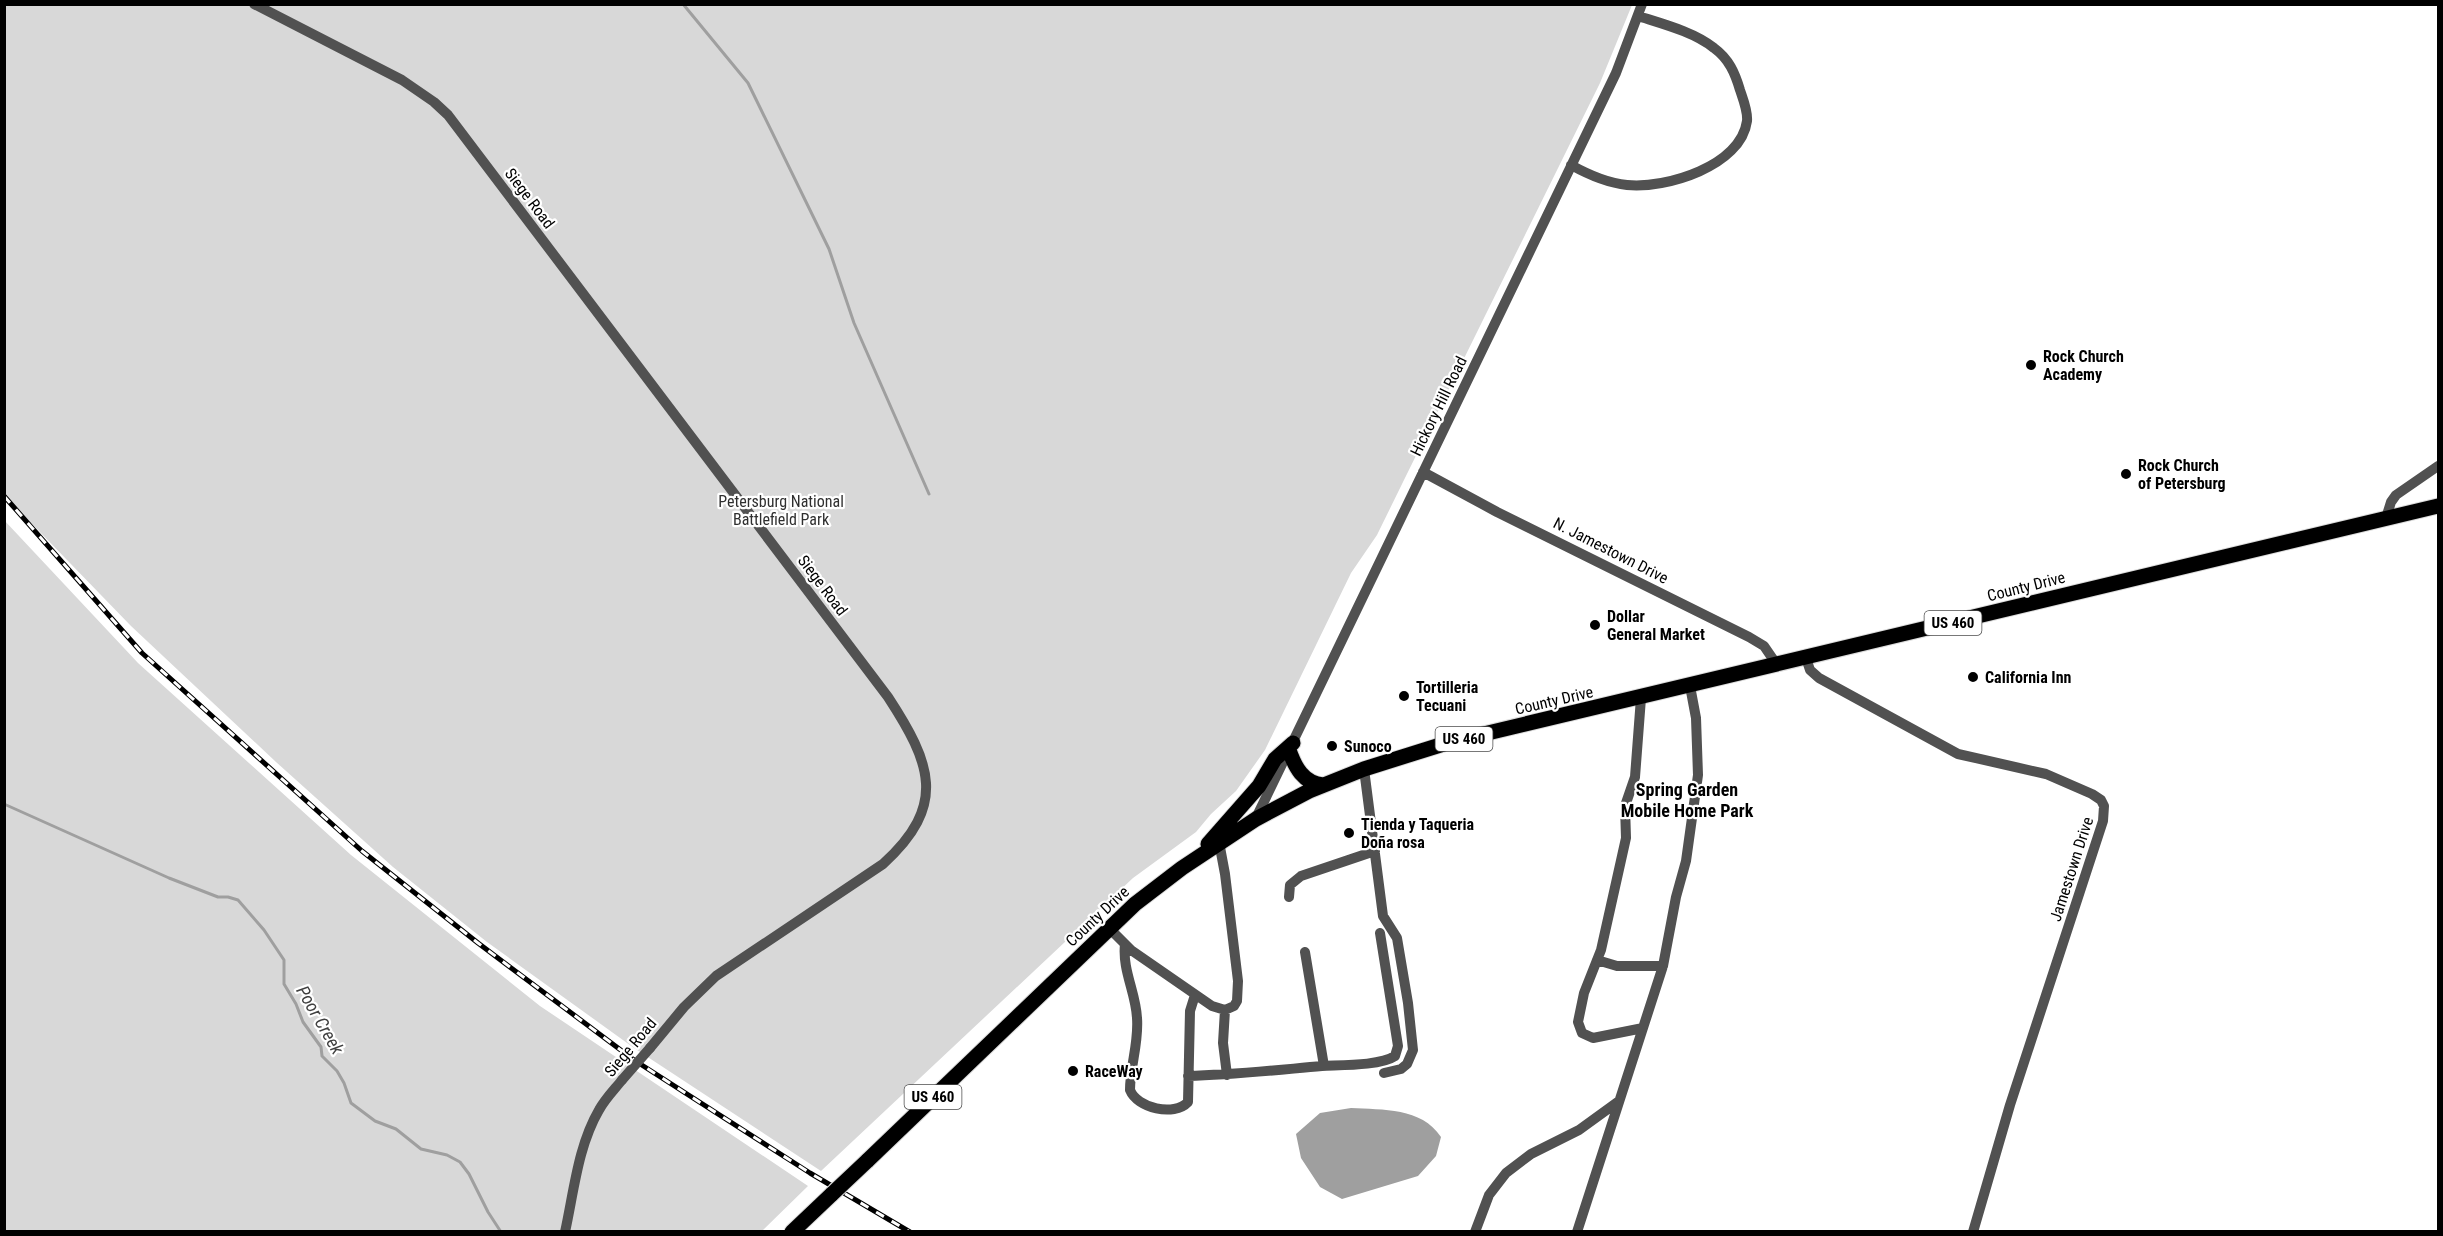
<svg xmlns="http://www.w3.org/2000/svg" width="2443" height="1236" viewBox="0 0 2443 1236" font-family="'Roboto Condensed',sans-serif">
	<rect width="100%" height="100%" fill="#fff"/>
	<path fill="#d8d8d8" d="M4 5H1632L1600 83 1403 482 1377 535 1351 573 1265 750 1236 791 1211 814 1196 832 1133 878 821 1171 634 1048 487 942 393 867 276 762 131 626 5 496Z
		M4 520 138 663 351 855 540 1006 808 1186 762 1231H5Z"/>
	<path fill="#9f9f9f" d="M1351 1108C1383 1110 1421 1107 1441 1137L1436 1156 1418 1176 1342 1199 1320 1187 1301 1158 1296 1134 1320 1113Z"/>
	<g fill="none" stroke-linecap="round" stroke-linejoin="round">
		<path stroke="#9f9f9f" stroke-width="3" d="M683 4 748 83 829 249 854 323 929 494
			M4 804 169 878 218 897H228L238 900 264 930 284 960V984L296 1004 303 1022 321 1047 322 1056 337 1071 344 1083 351 1103 375 1121 396 1129 421 1149 447 1155 460 1162 469 1174 488 1212 501 1232"/>
		<defs>
			<path id="highway" d="M1289 750C1295 767 1303 783 1323 785
				M1208 844 1259 786 1275 759 1293 743
				M867 1161 1135 904 1182 868 1256 819 1309 791 1364 769 1450 742 2438 506
				M792 1232 832 1194"/>
		</defs>
		<use href="#highway" stroke="#dbdbdb" stroke-width="17"/>
		<path stroke="#515151" stroke-width="10" d="M254 4 402 80 434 102 448 115 888 697C931 763 948 805 883 864L716 976 684 1007 650 1048
			M1571 165C1589 175 1607 183 1627 185 1666 189 1741 166 1747 121 1748 111 1743 99 1740 90 1735 73 1729 59 1714 48 1694 32 1663 24 1638 16
			M1423 472 1497 512 1749 637 1764 646 1777 665
			M2386 518 2391 502 2396 495 2438 466
			M1806 658 1810 670 1819 678 1958 754 2046 774 2092 794 2101 800 2104 806 2103 821 2010 1105 1973 1232
			M1641 698 1635 777 1625 806 1626 838 1601 950 1584 993 1578 1022 1582 1033 1593 1038 1643 1028
			M1364 769 1383 916 1397 938 1408 1003 1413 1050 1407 1064 1401 1069 1384 1073
			M1256 818 1616 73 1642 4
			M1289 897 1290 885 1301 876 1375 851
			M1110 929 1131 950 1212 1006 1225 1010 1234 1006 1237 1001 1238 981 1225 874 1219 842
			M1125 944C1122 970 1136 993 1137 1018 1139 1043 1130 1066 1130 1090 1137 1108 1174 1117 1188 1102L1190 1011 1195 995
			M1305 952 1324 1066
			M1597 960 1617 966H1663
			M1225 1010 1223 1043 1227 1075
			M1188 1076C1233 1075 1277 1070 1322 1066 1340 1065 1380 1066 1395 1056L1398 1046 1380 933
			M565 1232C574 1191 578 1146 599 1110 605 1099 614 1090 622 1080
			M1475 1232 1489 1195 1506 1173 1531 1154 1579 1130 1619 1101
			M1577 1232 1663 966 1676 897 1686 861 1698 775 1696 718 1690 686"/>
		<use href="#highway" stroke="#000" stroke-width="15"/>
		<defs>
			<path id="rail" d="M4 496 142 653 362 851 478 943 634 1060 810 1173 910 1232"/>
		</defs>
		<use href="#rail" stroke="#000" stroke-width="5"/>
		<use href="#rail" stroke="#fff" stroke-width="3" stroke-dasharray="9" stroke-linecap="butt"/>
		<defs>
			<path id="highway-bridge" d="M832 1194 867 1161"/>
		</defs>
		<use href="#highway-bridge" stroke="#dbdbdb" stroke-width="17" stroke-linecap="butt"/>
		<path stroke="#515151" stroke-width="10" d="M622 1080 650 1048"/>
		<use href="#highway-bridge" stroke="#000" stroke-width="15"/>
	</g>
	<g fill="#000" stroke="#fff" stroke-width="2">
		<circle cx="2031" cy="365" r="6"/>
		<circle cx="2126" cy="474" r="6"/>
		<circle cx="1595" cy="625" r="6"/>
		<circle cx="1973" cy="677" r="6"/>
		<circle cx="1404" cy="696" r="6"/>
		<circle cx="1332" cy="746" r="6"/>
		<circle cx="1349" cy="833" r="6"/>
		<circle cx="1073" cy="1071" r="6"/>
	</g>
	<g text-anchor="middle" stroke-width="4.5" stroke-linejoin="round" paint-order="stroke">
		<g fill="#fff" stroke="#4c4c4c" stroke-width="1.5">
			<rect x="1924.5" y="611" width="57" height="24" rx="4.5"/>
			<rect x="1435.5" y="727" width="57" height="24" rx="4.5"/>
			<rect x="904.5" y="1085" width="57" height="24" rx="4.5"/>
		</g>
		<g font-size="15" font-weight="bold" fill="#000">
			<text x="1953" y="628">US 460</text>
			<text x="1464" y="744">US 460</text>
			<text x="933" y="1102">US 460</text>
		</g>
		<g font-size="16" fill="#000" stroke="#fff">
			<text transform="translate(530 198) rotate(53)" y="6">Siege Road</text>
			<text transform="translate(1438 406) rotate(-64)" y="6">Hickory Hill Road</text>
			<text transform="translate(1611 550) rotate(27)" y="6">N. Jamestown Drive</text>
			<text transform="translate(823 585) rotate(53)" y="6">Siege Road</text>
			<text transform="translate(2026 586) rotate(-14)" y="6">County Drive</text>
			<text transform="translate(1554 700) rotate(-13)" y="6">County Drive</text>
			<text transform="translate(2071 869) rotate(-72)" y="6">Jamestown Drive</text>
			<text transform="translate(1097 916) rotate(-43)" y="6">County Drive</text>
			<text transform="translate(630 1047) rotate(-50)" y="6">Siege Road</text>
		</g>
		<g font-size="16" font-weight="bold" fill="#000" stroke="#fff" text-anchor="start">
			<text x="2043" y="362">Rock Church<tspan x="2043" dy="18">Academy</tspan></text>
			<text x="2138" y="471">Rock Church<tspan x="2138" dy="18">of Petersburg</tspan></text>
			<text x="1607" y="622">Dollar<tspan x="1607" dy="18">General Market</tspan></text>
			<text x="1985" y="683">California Inn</text>
			<text x="1416" y="693">Tortilleria<tspan x="1416" dy="18">Tecuani</tspan></text>
			<text x="1344" y="752">Sunoco</text>
			<text x="1361" y="830">Tienda y Taqueria<tspan x="1361" dy="18">Doña rosa</tspan></text>
			<text x="1085" y="1077">RaceWay</text>
		</g>
		<g font-size="16" fill="#2f2f2f" stroke="#fff">
			<text x="781" y="507">Petersburg National<tspan x="781" dy="18">Battlefield Park</tspan></text>
		</g>
		<g font-size="18" font-weight="bold" fill="#000" stroke="#fff">
			<text x="1687" y="796">Spring Garden<tspan x="1687" dy="21">Mobile Home Park</tspan></text>
		</g>
		<g font-size="18" font-style="italic" fill="#404040" stroke="#fff">
			<text transform="translate(320 1020) rotate(60)" y="6">Poor Creek</text>
		</g>
	</g>
	<rect width="2443" height="1236" fill="none" stroke="#000000" stroke-width="12"/>
</svg>
